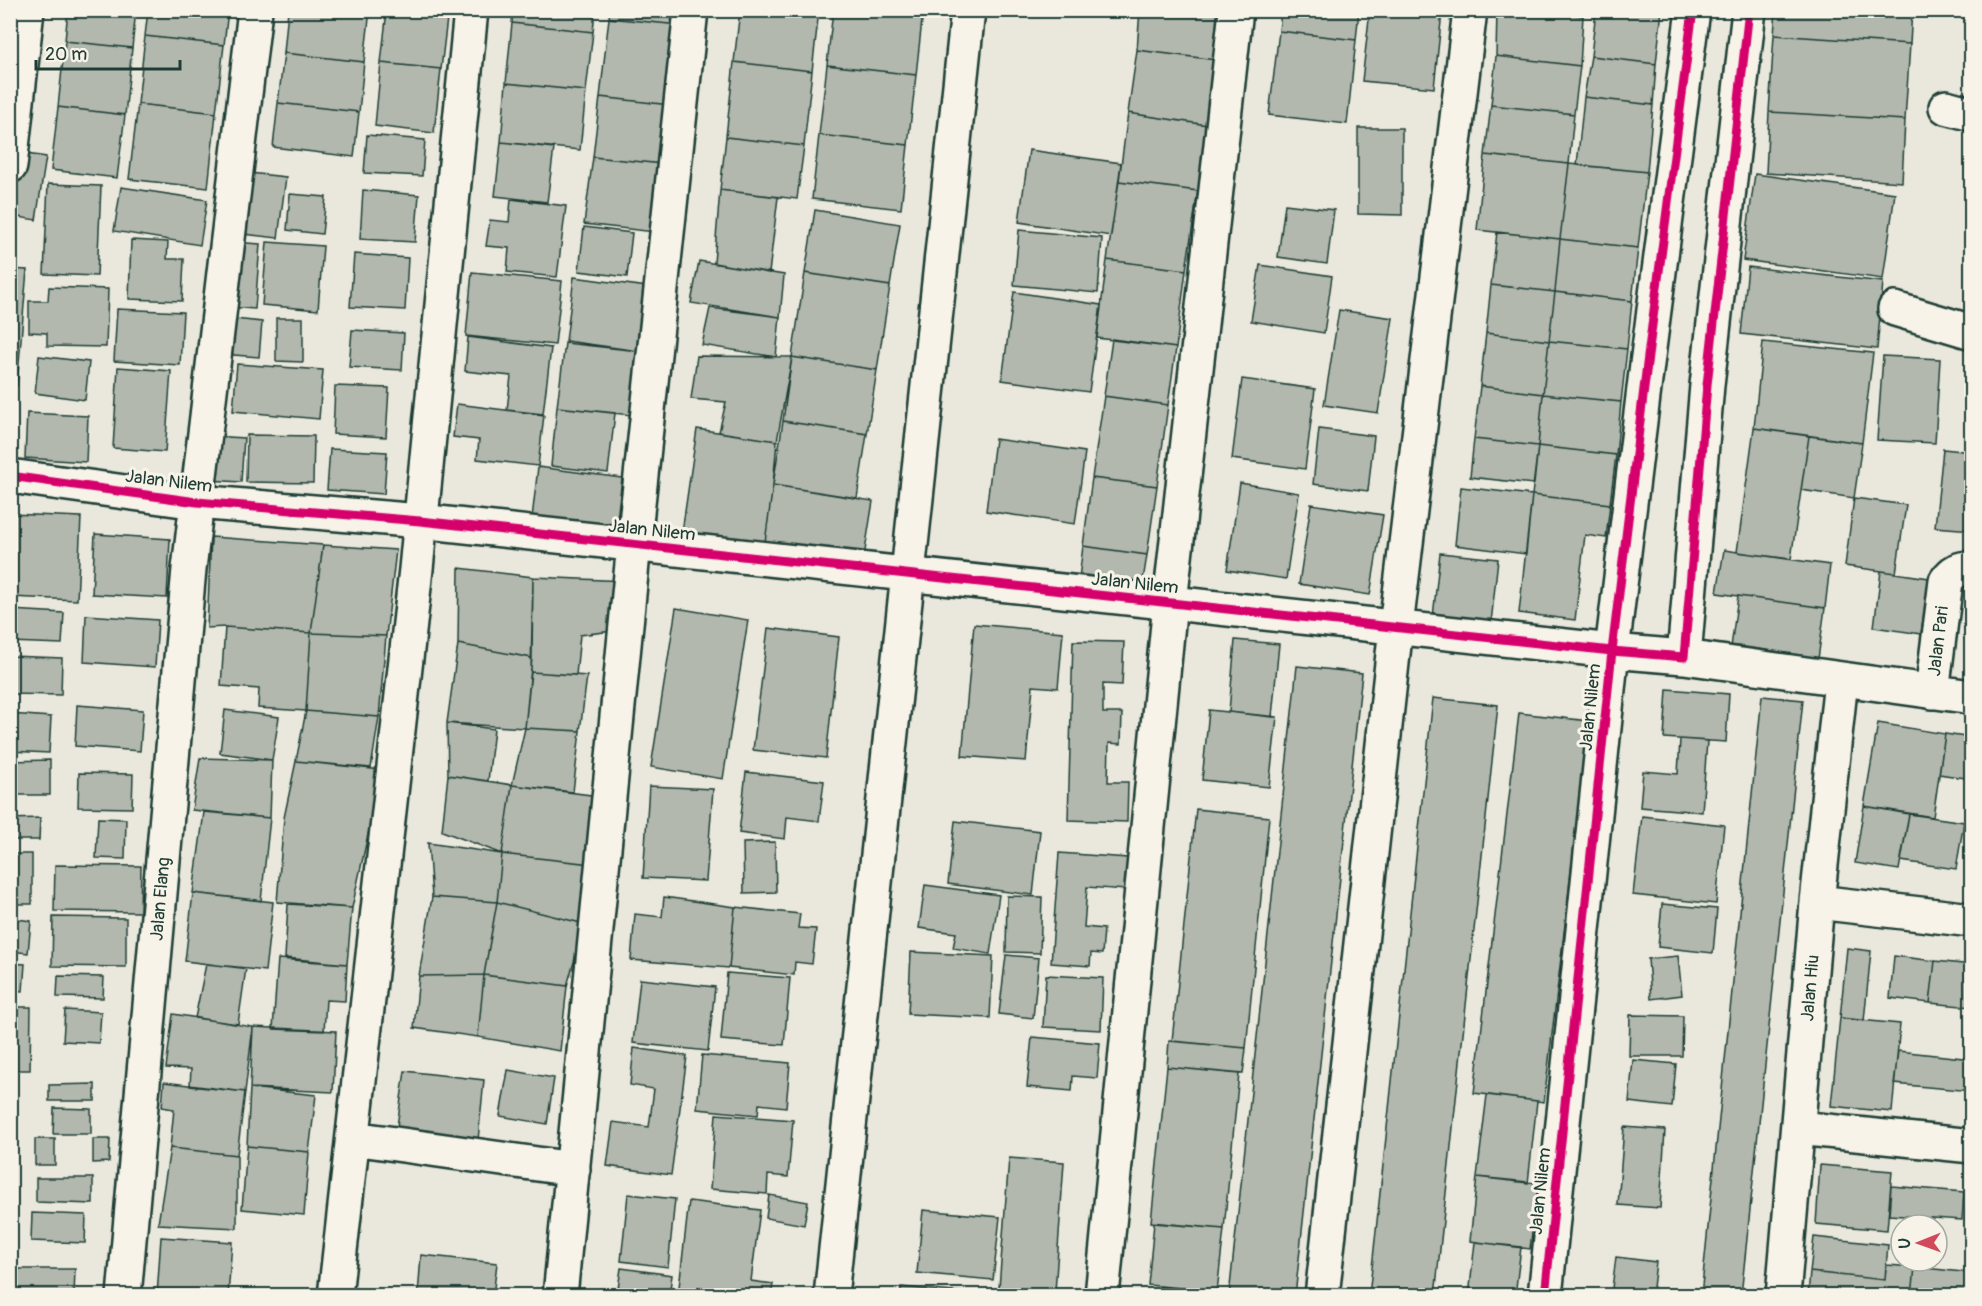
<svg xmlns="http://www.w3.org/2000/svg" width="1982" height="1306" viewBox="0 0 1982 1306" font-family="Pangolin,sans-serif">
	<rect width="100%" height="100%" fill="#eae8dd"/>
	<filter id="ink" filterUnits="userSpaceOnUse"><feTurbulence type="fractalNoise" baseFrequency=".0167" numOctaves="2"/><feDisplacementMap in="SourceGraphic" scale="12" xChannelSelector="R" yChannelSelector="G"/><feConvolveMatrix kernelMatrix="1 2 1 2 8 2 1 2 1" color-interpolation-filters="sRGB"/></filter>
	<g filter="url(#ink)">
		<path fill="#b2b8ae" stroke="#1f3d34" stroke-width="1.5" d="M68 10H136L132 48 65 41Z
			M148 10H228L224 45 145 36Z
			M288 10H370L364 62 284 53Z
			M387 10H448L441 69 381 63Z
			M513 10H595L593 32 512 23Z
			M610 10H680L679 25 609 18Z
			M740 10H819L812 71 734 62Z
			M833 10 923 11 916 75 827 65Z
			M1140 10H1220L1216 60 1137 50Z
			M1281 10H1359L1356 40 1279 31Z
			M1370 10 1442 12 1434 88 1362 81Z
			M1497 10H1537L1583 16 1580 66 1496 56Z
			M1537 10H1584L1583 16Z
			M1596 10H1662L1656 64 1591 56Z
			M1776 10H1912L1910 44 1774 35Z
			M609 18 679 25 670 105 600 97Z
			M512 23 593 32 586 91 506 83Z
			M1279 31 1356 40 1347 124 1269 115Z
			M1774 35 1910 44 1905 120 1769 112Z
			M145 36 224 45 216 113 138 104Z
			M65 41 132 48 125 115 58 107Z
			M1137 50 1216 60 1207 125 1128 113Z
			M284 53 364 62 359 112 278 103Z
			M1496 56 1580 66 1574 114 1491 105Z
			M1591 56 1656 64 1653 105 1584 97Z
			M734 62 812 71 804 146 726 137Z
			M381 63 441 69 434 133 375 126Z
			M827 65 916 75 908 145 819 135Z
			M506 83 586 91 580 150 501 142Z
			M600 97 670 105 663 164 593 157Z
			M1584 97 1653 105 1647 172 1577 165Z
			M278 103 359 112 354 157 273 147Z
			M138 104 216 113 208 188 129 179Z
			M1491 105 1574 114 1569 164 1485 155Z
			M58 107 125 115 117 178 51 170Z
			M1769 112 1905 120 1902 182 1766 173Z
			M1128 113 1207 125 1198 191 1119 181Z
			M1358 128H1402V215L1358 214Z
			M367 135 425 140 422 176 364 173Z
			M819 135 908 145 901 209 812 199Z
			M726 137 804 146 797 199 720 190Z
			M501 142 554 148 547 202 495 196Z
			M1029 150 1121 163 1111 236 1019 222Z
			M20 153 46 157 36 220 12 216Z
			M1485 155 1569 164 1560 239 1477 230Z
			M593 157 663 164 655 232 584 224Z
			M1569 164 1647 172 1638 248 1560 239Z
			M241 172 286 177 278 238 234 233Z
			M1755 174 1895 193 1883 279 1743 260Z
			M1119 181 1198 191 1186 270 1107 260Z
			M48 184 101 186 97 276 44 274Z
			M121 187 207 200 200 245 114 231Z
			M363 190 419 195 415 242 360 239Z
			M720 190 778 197 769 273 714 263Z
			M290 194 326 197 322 234 287 230Z
			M511 199 566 206 557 277 507 272 509 248 486 246 490 220 509 222Z
			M1285 204 1334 210 1327 264 1278 257Z
			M815 210 900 224 890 286 805 273Z
			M584 227 632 233 627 277 579 271Z
			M1019 230 1102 238 1098 293 1014 285Z
			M1497 232 1560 239 1555 292 1491 285Z
			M1560 239 1638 248 1632 301 1555 292Z
			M131 240 168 242 167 259H184L182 301 129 299Z
			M233 242 260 244 255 309 227 307Z
			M267 242 323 246 318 310 262 305Z
			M354 254 408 258 405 310 350 307Z
			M1107 260 1186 270 1176 348 1097 338Z
			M699 261 784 275 780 317 691 303Z
			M1260 265 1332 276 1324 333 1251 321Z
			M1748 267 1883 282 1877 349 1741 334Z
			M10 269 27 270 17 386 10 385Z
			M472 272 562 281 555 345 466 336Z
			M805 273 890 286 877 370 792 357Z
			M574 277 647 287 639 351 566 341Z
			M1491 285 1555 292 1549 341 1486 333Z
			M49 287 108 289 106 347 47 346V333L29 332V301H48Z
			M1014 292 1101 305 1089 392 1002 380Z
			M1555 292 1632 301 1627 349 1549 341Z
			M710 308 780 317 776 357 702 345Z
			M117 309 183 312 180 365 114 361Z
			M1339 310 1393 318 1378 413 1324 405Z
			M225 318 262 322 259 357 221 354Z
			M276 318H303V362L276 361Z
			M352 330 404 333 402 370 349 367Z
			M1486 333 1549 341 1543 394 1480 386Z
			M468 337 551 348 543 414 507 410 511 376 465 371Z
			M1112 339 1176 348 1168 405 1104 396Z
			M1549 341 1627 349 1621 402 1543 394Z
			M1763 342 1873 353 1862 443 1754 428Z
			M565 343 639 351 631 415 557 407Z
			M39 356 89 362 85 400 35 393Z
			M697 356 792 357 777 441 719 432 726 402 691 399Z
			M1883 356 1940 359 1935 443 1877 440Z
			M792 357 877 370 867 434 783 421Z
			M237 364 323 370 319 419 233 411Z
			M118 367 171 371 165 452 113 448Z
			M1242 379 1315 389 1305 469 1232 459Z
			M335 386 389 388 386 437 333 434Z
			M1480 386 1543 394 1538 446 1474 439Z
			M1543 394 1621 402 1616 455 1538 446Z
			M1104 396 1168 405 1157 486 1092 478Z
			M457 404 544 415 538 466 477 459 479 440 453 437Z
			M557 407 615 413 608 473 551 466Z
			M27 413 88 416 86 462 25 458Z
			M783 421 867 434 857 498 773 485Z
			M1754 428 1809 436 1791 559 1737 552Z
			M697 429 777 441 773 485 765 542 682 532Z
			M1319 429 1374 436 1368 491 1313 484Z
			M247 435 314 436 313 483 246 482Z
			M212 436 244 438 241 482 209 480Z
			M1809 436 1862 443 1854 498 1801 490Z
			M995 439 1085 452 1075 524 986 511Z
			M1474 439 1538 446 1534 484 1470 477Z
			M1538 446 1616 455 1610 504 1532 495Z
			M330 449 387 452 384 494 327 490Z
			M1943 449 1972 452V530L1935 527Z
			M538 467 622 478 616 528 532 518Z
			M1092 478 1157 486 1147 555 1083 546Z
			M1240 483 1299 493 1286 579 1227 570Z
			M773 485 873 501 864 557 765 542Z
			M1461 487 1532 495 1526 554 1455 545Z
			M1532 495 1610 504 1606 538 1585 535 1575 620 1519 613Z
			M1854 498 1906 505 1896 573 1845 566Z
			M1311 504 1383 515 1370 595 1299 584Z
			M10 514 81 517 77 600 10 597Z
			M95 534 170 539 167 598 92 594Z
			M211 537 323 545 311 633 225 627 207 628Z
			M323 545 396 550 386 636 311 633Z
			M1083 546 1147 555 1142 587 1079 578Z
			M1724 550 1830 565 1825 608 1717 593Z
			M1440 553 1498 559 1491 623 1433 617Z
			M459 568 533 577 532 658 458 644Z
			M1881 571 1929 578 1921 634 1874 627Z
			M533 577 626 581 621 630 580 635 576 675 531 672Z
			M1738 596 1825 608 1818 659 1731 647Z
			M676 608 748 620 723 779 651 767Z
			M10 610 64 613 62 644 10 642Z
			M86 615 158 620 155 667 84 662Z
			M974 624 1063 632 1058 688 1033 686 1026 761 962 756Z
			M225 627 311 633 306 711 258 708 259 689 221 686Z
			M768 628 839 637 826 758 753 750Z
			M311 633 386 636 379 717 306 711Z
			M1235 640 1279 644 1272 717 1229 712Z
			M1073 641 1124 642 1122 685 1103 684V713H1122L1121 744 1109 743 1108 782H1128L1127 822 1068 820Z
			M458 644 532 658 525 728 447 723Z
			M10 656 62 658 61 695 10 694Z
			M1297 666 1362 673 1295 1296H1229Z
			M531 672 587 676 580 731 525 728Z
			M1667 689 1729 694 1726 742 1664 738Z
			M1762 696 1803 700 1741 1296H1701Z
			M1433 698 1498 705 1435 1296H1369Z
			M77 705 143 710 140 751 75 746Z
			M225 710 279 717 272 760 220 753Z
			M1209 710 1277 717 1269 787 1202 780Z
			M306 711 379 717 371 768 296 761Z
			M1519 713 1589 721 1544 1102 1474 1093Z
			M10 714 51 717 49 753 10 751Z
			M447 723 494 729 488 781 448 775Z
			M1878 723 1945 734 1933 817 1864 806Z
			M525 728 580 731 573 792 512 785Z
			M1945 734 1972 738V779L1939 774Z
			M1680 739 1707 741 1702 812 1640 807 1643 771 1678 774Z
			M200 758 272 760 270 818 192 810Z
			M50 760V795H10V761Z
			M296 761 382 770 352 908 277 902 284 818Z
			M746 772 824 781 819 821 787 817 785 839 739 833Z
			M79 773 133 774 132 808 78 807Z
			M448 775 512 785 502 854 442 831Z
			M512 785 591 795V864L502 854Z
			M649 786 713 789 706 881 643 878Z
			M1864 806 1909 814 1899 870 1855 863Z
			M1196 809 1269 817 1246 1048 1172 1041Z
			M204 812 270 818 261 901 193 893Z
			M1909 814 1964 822 1956 869 1901 861Z
			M1642 816 1724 825 1716 904 1633 895Z
			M40 818 39 840H10V819Z
			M98 818 126 819 125 859 96 858Z
			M955 821 1040 831 1033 895 948 884Z
			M775 842 776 892 744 893 743 843Z
			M428 843 502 854 497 902 432 897Z
			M1059 853 1128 858 1126 890 1087 887 1084 927 1104 929 1102 954 1091 953 1090 966 1051 963Z
			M10 854H32V904H10Z
			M502 854 591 864 585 924 497 902Z
			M55 865 141 866 140 912 54 911Z
			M925 885 999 895 990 954 953 948 956 933 919 928Z
			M193 893 273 902 265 971 185 961Z
			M1007 896 1042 897 1040 953 1006 952Z
			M432 897 497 902 484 975 419 976Z
			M664 897 735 907 729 968 631 960 635 914 662 917Z
			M497 902 585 924 567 986 484 975Z
			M288 904 352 908 347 964 285 958Z
			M1662 904 1717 909 1713 953 1658 947Z
			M735 907 800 914 798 928 816 929 812 964 795 962 794 975 729 968Z
			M53 917 126 918V967L52 966Z
			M10 918 31 921 28 953 10 951Z
			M1847 948 1871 951 1864 1021 1840 1018Z
			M911 952 993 956 990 1018 908 1014Z
			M1006 955 1039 958 1033 1018 999 1014Z
			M1678 956 1682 995 1651 999 1648 959Z
			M1894 956 1935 961 1930 1003 1890 998Z
			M278 959 347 964 345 1001 326 1000 324 1031 273 1029Z
			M1935 961 1972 965V1007L1930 1003Z
			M10 963 25 964 23 991 10 990Z
			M206 964 246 968 238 1024 195 1018Z
			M727 973 790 978 784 1045 721 1040Z
			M484 975 567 986 560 1051 478 1037Z
			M484 975 478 1037 414 1028 419 976Z
			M1046 975 1103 978 1101 1030 1043 1027Z
			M58 976 104 977 103 998 57 997Z
			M640 979 715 987 708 1051 633 1043Z
			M10 1007H31L30 1070H10Z
			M65 1010 101 1012 99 1043 63 1041Z
			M173 1014 253 1027 245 1092 190 1086 191 1069 166 1068Z
			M1630 1015 1683 1016 1682 1056H1629Z
			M1840 1018 1900 1024 1892 1112 1831 1106Z
			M253 1027 336 1031 333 1092 250 1088Z
			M1032 1037 1100 1043 1097 1078 1073 1076 1072 1091 1027 1087Z
			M1169 1041 1246 1048 1243 1074 1167 1067Z
			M634 1048 687 1056 671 1175 607 1166 613 1122 649 1127 654 1089 630 1085Z
			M1898 1051 1972 1059V1091L1894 1084Z
			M702 1055 790 1063 786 1107 759 1104 758 1115 697 1109Z
			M1633 1060 1676 1064 1672 1107 1629 1102Z
			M1167 1067 1239 1074 1224 1229 1151 1222Z
			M508 1070 554 1078 547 1124 500 1116Z
			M405 1071 484 1080 478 1140 396 1133Z
			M164 1082 245 1092 237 1155 170 1148 174 1109 162 1107Z
			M95 1084V1101H49V1085Z
			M250 1088 316 1095 309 1152 247 1146Z
			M1487 1095 1537 1101 1528 1183 1477 1177Z
			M54 1108 91 1109V1134H53Z
			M716 1114 793 1120 788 1177 768 1175 767 1194 710 1189Z
			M1624 1127 1665 1130 1660 1208 1618 1205Z
			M35 1139H55V1165H35Z
			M93 1139H110L109 1162 93 1163Z
			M247 1146 309 1152 304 1215 242 1209Z
			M170 1148 237 1155V1228L158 1224Z
			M1009 1158 1064 1162 1055 1292 999 1288Z
			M1820 1165 1892 1171 1887 1230 1816 1224Z
			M1477 1177 1538 1183 1530 1249 1470 1241Z
			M36 1178H93V1204L36 1202Z
			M1891 1186 1964 1192 1962 1220 1889 1215Z
			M628 1194 675 1199 668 1267 621 1261Z
			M769 1195 808 1202 804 1225 766 1218Z
			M689 1201 760 1210 751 1281 773 1284 771 1296H678Z
			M923 1210 1000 1217 993 1280 917 1273Z
			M32 1213 86 1215 85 1243 31 1241Z
			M1154 1223 1224 1229 1217 1292 1148 1285Z
			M161 1237 232 1242 228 1296H157Z
			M1814 1237 1888 1245 1885 1280 1810 1272Z
			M1475 1242 1521 1247 1515 1296H1469Z
			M421 1255 497 1263 493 1296H418Z
			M1616 1257 1656 1262 1652 1296H1611Z
			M1886 1265 1915 1267 1912 1296H1808L1810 1272 1885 1280Z
			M1915 1267 1972 1273V1296H1912Z
			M621 1268 672 1275 669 1296H617Z
			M16 1269H75L74 1296H15Z
			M1160 1286 1201 1290 1200 1296H1159Z
			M901 1287 997 1296H901Z"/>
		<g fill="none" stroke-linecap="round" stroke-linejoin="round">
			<defs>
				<path id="minor" d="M1693 10 1647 364 1612 651 1684 657 1707 385 1749 10
					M1946 107 1972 114
					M10 166 27 10
					M1895 309 1972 332
					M10 476 197 502 420 521 1612 651 1545 1296
					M1684 657 1972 697
					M1932 692 1946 581C1953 571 1959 568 1972 568
					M1817 902 1972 920
					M1798 1128 1972 1146
					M353 1138 573 1169
					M124 1296 189 569 255 10
					M335 1296 416 569 471 10
					M560 1296 637 513 691 10
					M831 1296 968 10
					M1102 1296 1170 603 1236 10
					M1322 1296 1396 627 1470 10
					M1783 1296 1817 902 1841 680"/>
			</defs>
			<use href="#minor" stroke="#1f3d34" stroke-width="38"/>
			<use href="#minor" stroke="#f7f3e8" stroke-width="33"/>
			<defs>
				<path id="cycleway" d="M1693 10 1647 364 1612 651 1684 657 1707 385 1749 10
					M10 476 197 502 420 521 1612 651 1545 1296"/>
			</defs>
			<use href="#cycleway" stroke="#f7f3e8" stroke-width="13"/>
			<use href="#cycleway" stroke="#d6006c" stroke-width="9"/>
		</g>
	</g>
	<g text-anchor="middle" stroke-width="6" stroke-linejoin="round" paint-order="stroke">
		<g font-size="18" fill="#1f3d34" stroke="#f7f3e8">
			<text transform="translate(169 481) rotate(7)" y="6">Jalan Nilem</text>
			<text transform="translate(652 530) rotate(6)" y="6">Jalan Nilem</text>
			<text transform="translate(1135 583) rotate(6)" y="6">Jalan Nilem</text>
			<text transform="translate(1938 641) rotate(-83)" y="6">Jalan Pari</text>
			<text transform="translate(1590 707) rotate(-84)" y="6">Jalan Nilem</text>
			<text transform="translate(160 899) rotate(-85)" y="6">Jalan Elang</text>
			<text transform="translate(1810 988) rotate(-85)" y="6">Jalan Hiu</text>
			<text transform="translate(1540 1191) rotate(-84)" y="6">Jalan Nilem</text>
		</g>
	</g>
	<rect width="1982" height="1306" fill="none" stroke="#f7f3e8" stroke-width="36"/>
	<rect x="18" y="18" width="1946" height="1270" fill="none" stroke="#1f3d34" stroke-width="2" filter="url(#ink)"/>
	<g transform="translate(1919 1243) rotate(269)"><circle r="28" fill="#f7f3e8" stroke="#a1aaa0" stroke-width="1.5"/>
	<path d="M0-4.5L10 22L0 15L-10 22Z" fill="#d1495b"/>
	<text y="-9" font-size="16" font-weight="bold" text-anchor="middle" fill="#1f3d34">U</text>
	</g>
	<path d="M36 60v9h144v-9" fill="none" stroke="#1f3d34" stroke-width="3"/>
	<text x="45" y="60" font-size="18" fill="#1f3d34" stroke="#f7f3e8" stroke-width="4.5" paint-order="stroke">20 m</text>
</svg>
